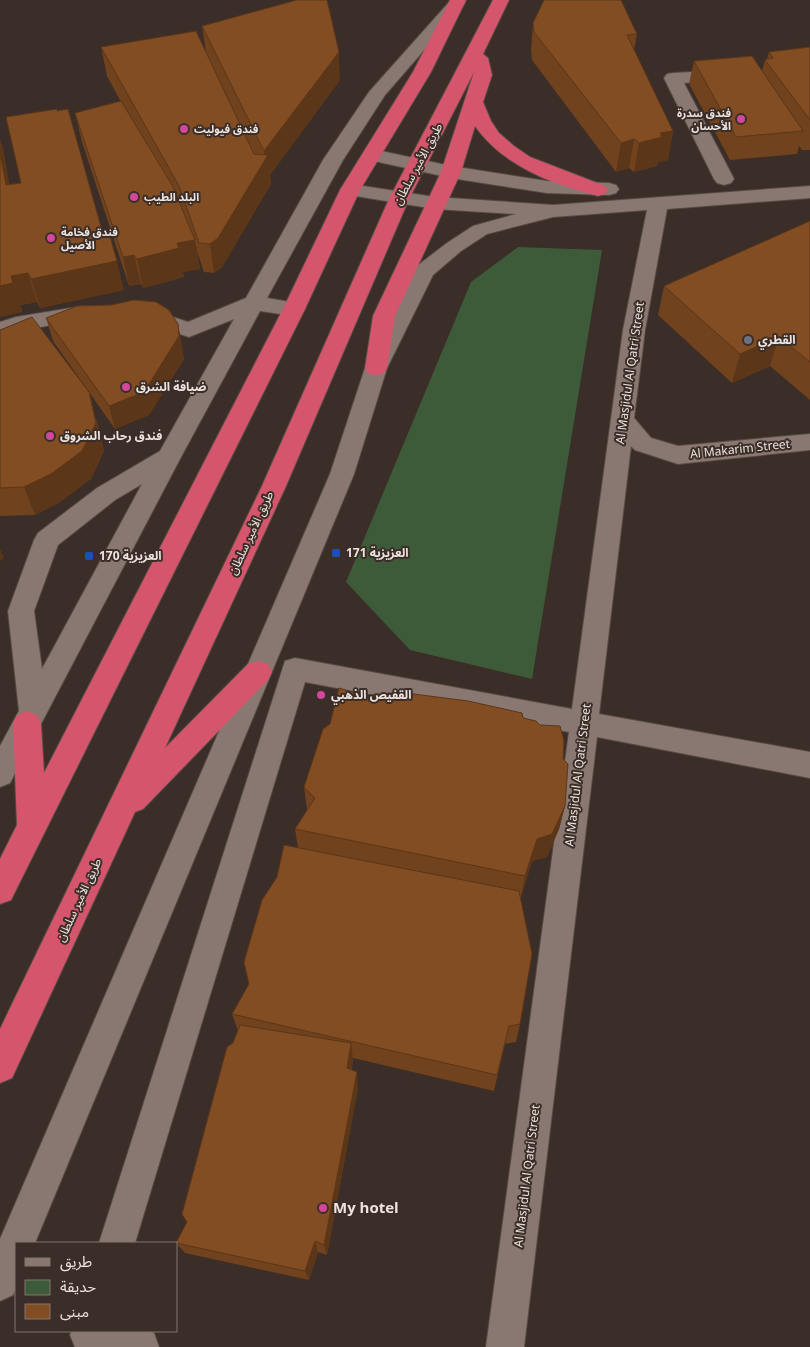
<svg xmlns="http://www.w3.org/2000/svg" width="810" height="1347" viewBox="0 0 810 1347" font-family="Georgia,'Noto Sans Arabic',serif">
	<rect width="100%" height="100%" fill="#3b2d27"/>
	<path fill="#3e5b39" d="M518 247 602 250 532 679 410 650 346 582 471 282Z"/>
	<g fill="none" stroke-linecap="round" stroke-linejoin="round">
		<defs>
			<path id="minor" d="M451 0H463L465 3 385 95 343 160 267 298 302 304 305 309 302 314 294 316 260 311 181 457 10 783 0 787V746L19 711 8 611 34 540 38 533 97 488 160 451 234 319 189 337 134 319 131 314 134 309 142 307 188 322 246 298 323 160 369 92ZM142 484 42 669 34 611 58 545 115 500Z
				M729 70 735 71 738 75 735 79 684 83 734 179 731 183 724 185 717 183 714 179 664 78 667 74 673 73Z
				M372 149 451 166 547 181 609 183 616 185 619 189 616 193 609 195 547 193 451 178 365 159 362 155 365 151Z
				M350 184 435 197 553 205 810 186V198L667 209 645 330 634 418 651 438 678 446 810 434V450L678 464 635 450 631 446 599 714 810 752V778L597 737 524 1347H486L569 732 305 682 135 1243H99L285 661 295 658 572 709 623 330 647 210 553 217 487 234 461 251 433 275 387 368 354 474 35 1243H16V1288L13 1295 0 1301V1239L330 474 365 368 417 266 447 243 473 226 516 214 435 209 343 194 340 190 343 186Z
				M83 306 91 308 94 313 91 318 18 331 0 336V322L16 317Z
				M72 1331H147L154 1333 159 1347H75L70 1335Z"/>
			<path id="highway" d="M450 0H466L431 72 360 190 305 309 11 900 0 904V859L17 825 13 723 17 715 27 711 37 715 41 723 44 773 283 309 340 190 413 72Z
				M493 0H509L483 54 488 58 492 75 483 102 491 121 499 133 514 146 530 157 605 186 608 190 605 194 598 196C552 184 503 166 475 126L461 172 395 316 387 368 384 373 376 376 368 373 365 368 373 316 441 172 474 72 409 199 286 486 165 748 248 664 258 661 268 664 272 672 268 680 143 809 135 812 12 1078 0 1083V1029L262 486 389 199Z"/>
		</defs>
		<use href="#minor" stroke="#574b45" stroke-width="2"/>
		<use href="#highway" stroke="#574b45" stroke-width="2"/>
		<use href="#minor" fill="#897871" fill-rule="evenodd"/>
		<use href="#highway" fill="#d4556c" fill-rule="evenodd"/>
	</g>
	<path fill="#70421e" d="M533 23 637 34 634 50 673 131 668 160 658 162 657 166 634 172 629 168 616 172 532 60 531 51Z
		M202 26 340 80 270 175 271 184 222 267 214 273 204 272 197 251 200 269 183 272 184 277 143 288 141 284 129 286 82 142 75 113 122 104 107 76 101 47 206 52Z
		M810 47V150H802L799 146 797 154 730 160 689 84 694 61 762 71 765 60 767 59 769 52Z
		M58 111 124 290 40 308 37 302 21 305 22 312 0 317V140L3 149 9 185 21 183Z
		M810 221V400L770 366 732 383 658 315 664 286Z
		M46 318 178 324 182 347 184 359 149 415 115 429 53 341Z
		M0 330 97 421 104 451 91 479 60 502 35 515 0 516Z
		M386 696 523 718 563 759 565 806 559 829 547 857 532 861 521 897 520 1024 516 1042 505 1044 494 1091 353 1058 352 1070 358 1088 327 1255 318 1252 309 1280 185 1253 176 1243 187 1222 233 1043 238 1031 232 1014 249 984 298 848 295 829 307 810 304 787 372 698Z"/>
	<path fill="#5b3618" d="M339 52 340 80 270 175 271 184 222 267 214 273 210 244 265 161 264 151Z
		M673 131 668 160 658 162 657 166 634 172 639 143 660 133Z
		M634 139 629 168 616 172 621 143Z
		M0 140 3 149 15 214 6 185 0 153Z
		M195 240 200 269 183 272 184 277 143 288 137 259 177 243Z
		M134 255 141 284 129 286 123 257Z
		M117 261 124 290 40 308 31 279Z
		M28 273 37 302 21 305 22 312 0 317V286L11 276Z
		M178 324 182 347 184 359 149 415 115 429 109 406Z
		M779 337 770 366 732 383 740 354Z
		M89 392 104 451 91 479 60 502 35 515 24 487Z
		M0 549 4 558 0 561Z
		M565 806 559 829 547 857 532 861 521 897 525 876 537 839Z
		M351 1043 353 1060 349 1084 347 1068Z
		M357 1072 358 1088 327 1255 324 1245Z
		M315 1241 318 1252 309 1280 305 1271Z"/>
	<path fill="#824d23" stroke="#5b3618" d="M297 0H327L339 52 264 151 202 26Z
		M544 0H621L637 34 627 35 673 131 660 133 662 137 639 143 634 139 621 143 534 32 533 23Z
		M196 31 254 154 268 155 218 238 210 244 199 243 179 186 101 47Z
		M810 47V120L765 60 773 58 769 52Z
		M752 56 803 131 736 137 694 61Z
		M121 101 172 185 195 240 177 243 179 248 137 259 134 255 123 257 75 113Z
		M57 109V111L68 109 103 234 109 233 117 261 31 279 28 273 11 276 13 283 0 286V153L6 185 21 183 6 117Z
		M810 221V362L779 337 740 354 664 286Z
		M134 300 156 302 169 310 178 324 179 336 144 392 109 406 46 318 77 306 111 305Z
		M32 317 89 392 96 423 82 451 51 474 24 487 0 488V330Z
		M339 688 372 698 374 694 386 696 388 693 414 694 468 701 522 713 523 718 536 721 540 725 560 726 564 741 563 759 568 764 565 806 552 834 537 839 525 876 295 829 315 798 304 787 323 729 330 724Z
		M284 845 519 891 532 954 520 1024 509 1026 497 1075 232 1014 249 984 244 962 262 900 277 877Z
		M240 1025 351 1043 347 1068 357 1072 324 1245 315 1241 305 1271 176 1243 187 1222 182 1214 227 1047 233 1043Z"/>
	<g fill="#d1479c" stroke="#3b2d27" stroke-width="2">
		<circle cx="741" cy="119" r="5"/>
		<circle cx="184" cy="129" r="5"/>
		<circle cx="134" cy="197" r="5"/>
		<circle cx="51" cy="238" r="5"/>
		<circle cx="126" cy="387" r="5"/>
		<circle cx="50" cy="436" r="5"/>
		<circle cx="321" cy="695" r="5"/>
		<circle cx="323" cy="1208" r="5"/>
	</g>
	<circle fill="#6b7280" stroke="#3b2d27" stroke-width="2" cx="748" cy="340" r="5"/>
	<g fill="#1a4fb4" stroke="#3b2d27" stroke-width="2">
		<rect x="331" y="548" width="10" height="10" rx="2.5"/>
		<rect x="84" y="551" width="10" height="10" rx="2.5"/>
	</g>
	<g text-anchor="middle" stroke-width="4" stroke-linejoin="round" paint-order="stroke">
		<g font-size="11" font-weight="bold" fill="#ede4e0" stroke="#3b2d27" text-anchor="start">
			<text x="731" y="117" text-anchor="end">فندق سدرة<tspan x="731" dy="13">الأحسان</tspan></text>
			<text x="194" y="133">فندق فيوليت</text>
			<text x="144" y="201">البلد الطيب</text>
			<text x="61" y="236">فندق فخامة<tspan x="61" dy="13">الأصيل</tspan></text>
		</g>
		<g font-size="12" fill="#ede4e0" stroke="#3b2d27">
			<text transform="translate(418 164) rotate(-62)" y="4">طريق الأمير سلطان</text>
			<text transform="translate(630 373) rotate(-82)" y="4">Al Masjidul Al Qatri Street</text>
			<text transform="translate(740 449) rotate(-6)" y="4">Al Makarim Street</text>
			<text transform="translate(251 533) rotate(-65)" y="4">طريق الأمير سلطان</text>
			<text transform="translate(578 775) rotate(-83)" y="4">Al Masjidul Al Qatri Street</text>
			<text transform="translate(79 900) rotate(-65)" y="4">طريق الأمير سلطان</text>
			<text transform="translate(527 1176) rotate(-83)" y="4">Al Masjidul Al Qatri Street</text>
		</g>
		<g font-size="12" font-weight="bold" fill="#ede4e0" stroke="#3b2d27" text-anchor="start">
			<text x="758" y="344">القطري</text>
			<text x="136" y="391">ضيافة الشرق</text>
			<text x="60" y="440">فندق رحاب الشروق</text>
			<text x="346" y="557">العزيزية 171</text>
			<text x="99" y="560">العزيزية 170</text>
			<text x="331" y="699">القفيص الذهبي</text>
		</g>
		<g font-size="15" font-weight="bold" fill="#ede4e0" stroke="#3b2d27" text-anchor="start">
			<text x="333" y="1213">My hotel</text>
		</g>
	</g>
	<rect x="15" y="1242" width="162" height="90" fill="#3b2d27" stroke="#827671"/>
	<rect x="25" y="1258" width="25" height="8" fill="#897871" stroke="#827671"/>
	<text x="60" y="1267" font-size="15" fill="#ede4e0">طريق</text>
	<rect x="25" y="1280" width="25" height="15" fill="#3e5b39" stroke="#827671"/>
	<text x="60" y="1292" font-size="15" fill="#ede4e0">حديقة</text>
	<rect x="25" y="1304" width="25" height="15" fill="#824d23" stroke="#827671"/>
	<text x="60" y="1317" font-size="15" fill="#ede4e0">مبنى</text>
</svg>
